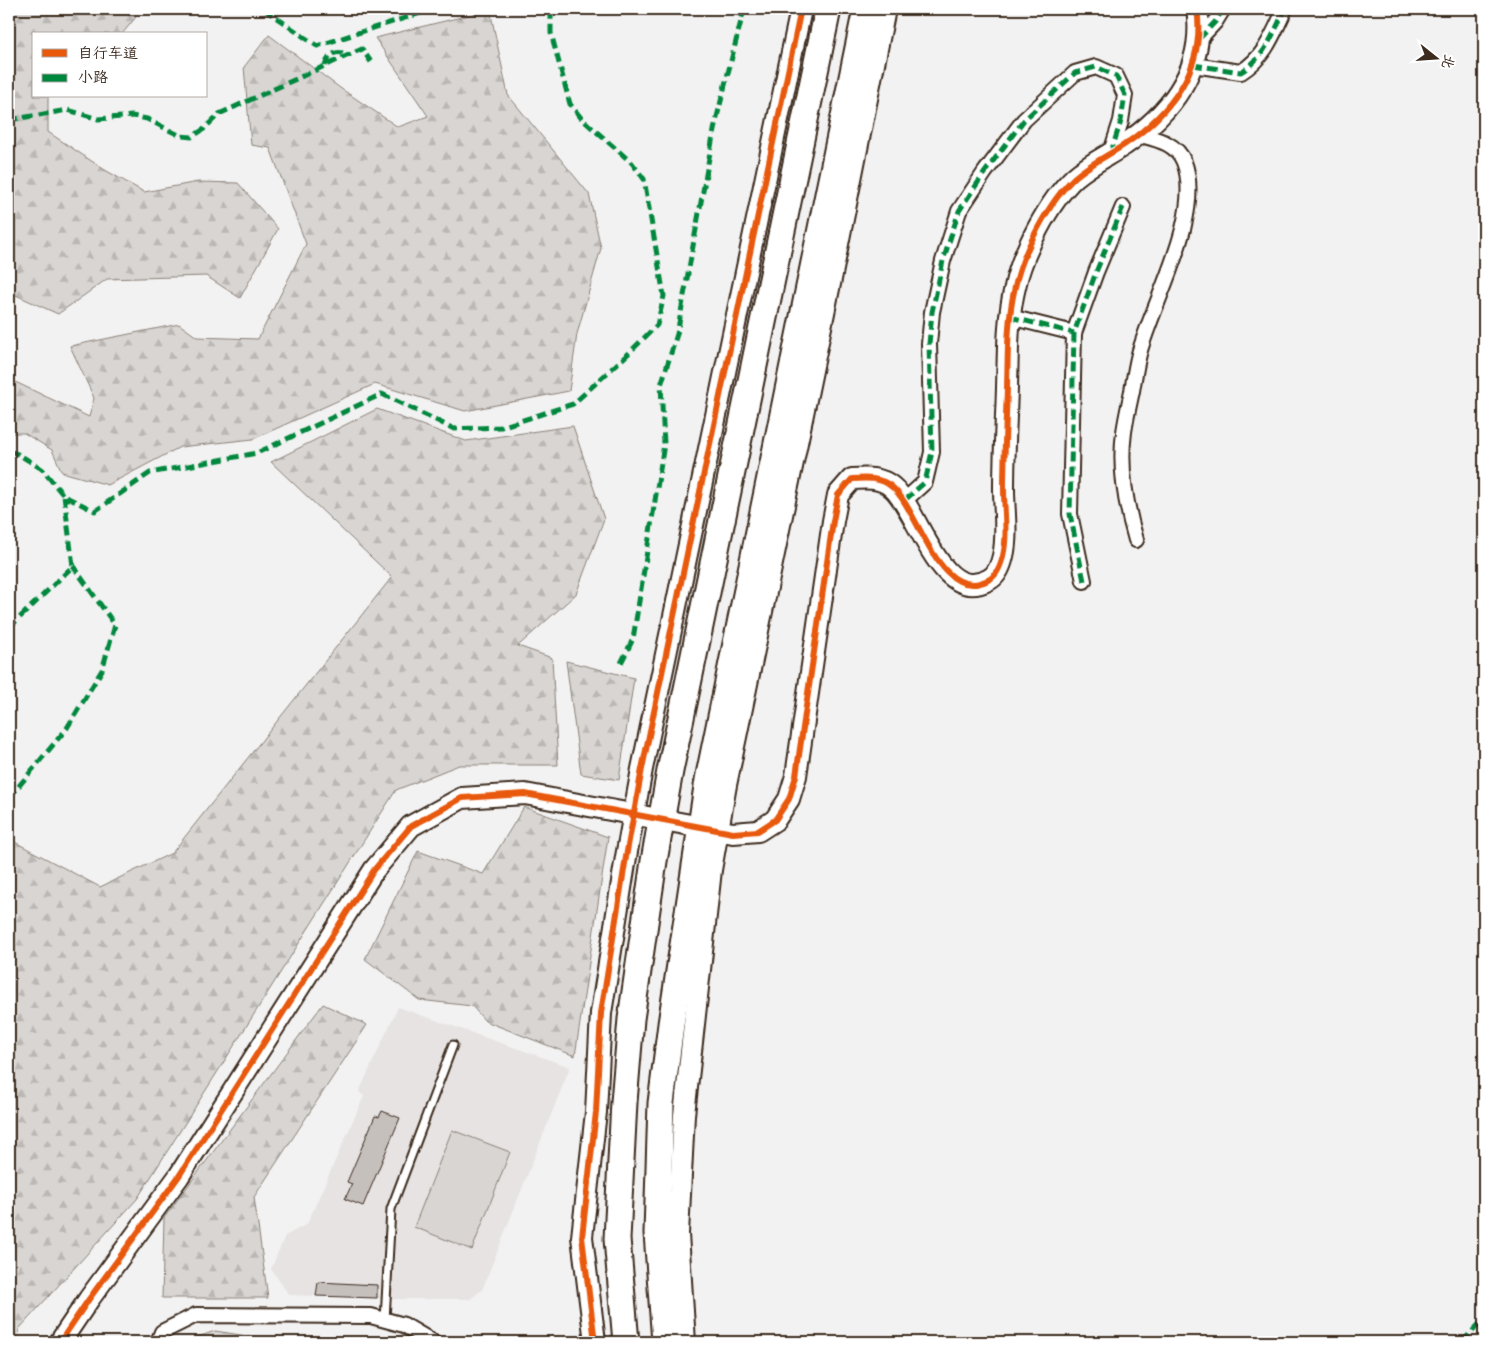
<svg xmlns="http://www.w3.org/2000/svg" width="1493" height="1351" viewBox="0 0 1493 1351" font-family="Delius,'LXGW WenKai TC',sans-serif">
	<defs>
		<pattern id="forest-firs" width="22" height="20" patternUnits="userSpaceOnUse" patternTransform="scale(1.25)"><rect width="22" height="20" fill="#d8d5d2"/><path d="M5 1l3.5 6h-7zM16 11l3.5 6h-7z" fill="#bab7b4"/></pattern>
	</defs>
	<rect width="100%" height="100%" fill="#f3f2f2"/>
	<filter id="ink" filterUnits="userSpaceOnUse"><feTurbulence type="fractalNoise" baseFrequency=".02" numOctaves="2"/><feDisplacementMap in="SourceGraphic" scale="10" xChannelSelector="R" yChannelSelector="G"/><feConvolveMatrix kernelMatrix="1 2 1 2 8 2 1 2 1" color-interpolation-filters="sRGB"/></filter>
	<g filter="url(#ink)">
		<path fill="#e6e3e2" d="M398 1007 570 1067 482 1290 470 1299H387L289 1295 271 1269 285 1236 307 1224 364 1096 359 1092Z"/>
		<path fill="url(#forest-firs)" stroke="#8a8078" d="M9 9H107L136 17 122 34H34V96H48V132L105 170 144 192 198 182 238 183 278 229 240 298 206 276 107 279 58 314 9 292Z
			M490 10 508 95 589 194 601 248 577 334 569 391 465 411 375 384 253 439 180 447 108 485 62 472 52 450 24 433H9V379L89 417 94 398 70 346 179 324 197 337 258 339 306 244 270 148 251 145 244 67 269 35 340 88 398 127 428 116 375 38Z
			M377 409 466 441 573 426 604 519 576 594 518 646 552 658 558 765H459L396 790 137 1199 19 1329 18 1342H9V839L100 887 172 853 392 577 271 462Z
			M566 661 634 678 619 780 581 774Z
			M524 807 608 837 575 1056 485 1021 472 1006 419 1000 365 959 418 851 483 874Z
			M323 1004 367 1025 254 1197 268 1298H162L164 1218Z
			M215 1331 287 1342H189V1340Z"/>
		<path fill="#d8d5d2" stroke="#8a8078" d="M452 1130 510 1152 472 1250 414 1227Z"/>
		<path fill="#c6c0bd" stroke="#3b2a1e" d="M382 1111 400 1118 363 1206 345 1199 352 1184 347 1182 375 1116 379 1117Z
			M318 1282 377 1285V1298L316 1296Z"/>
		<g fill="none" stroke-linecap="round" stroke-linejoin="round">
			<defs>
				<path id="lane" d="M385 1320 391 1209 453 1045"/>
				<path id="street" d="M1199 39 1215 22 1223 9
					M1193 65 1241 72C1266 56 1273 34 1285 9
					M1010 317 1074 333
					M905 500 925 482 932 452 929 344 932 312 943 261 959 211 985 172 1024 120 1075 73 1096 67 1116 76 1125 95 1121 121 1111 152
					M1136 540C1126 506 1119 468 1124 432 1126 418 1129 405 1132 391 1134 379 1136 366 1139 354 1153 301 1204 215 1184 162 1176 142 1155 139 1137 134
					M1084 581 1070 514 1074 333 1096 272 1123 207
					M158 1342 162 1332 196 1315 371 1316 404 1325 433 1342"/>
				<path id="secondary" d="M60 1342 89 1299 179 1176 374 870 411 826 462 798 525 794 733 833 758 831 775 820 789 799 796 776 833 521 838 495 852 479C865 478 881 477 892 487 919 509 939 605 988 580 997 576 1001 565 1003 556 1008 535 1004 511 1004 489 1004 455 1006 421 1007 388 1008 354 1007 320 1015 287 1022 253 1049 201 1075 177 1090 164 1107 156 1124 145 1171 113 1206 68 1197 9
					M595 1342 582 1237 596 1112 601 1013 626 857 642 769 801 9
					M685 1342 678 1234 684 1115 711 870 726 785 831 279 885 9"/>
				<path id="highway" d="M626 1342 617 1239 624 1102 631 1019 654 861 670 771 828 9
					M665 1342 657 1233 661 1103 671 1024 708 780 866 9"/>
			</defs>
			<use href="#lane" stroke="#3b2a1e" stroke-width="11"/>
			<use href="#street" stroke="#3b2a1e" stroke-width="18"/>
			<use href="#secondary" stroke="#3b2a1e" stroke-width="24"/>
			<use href="#highway" stroke="#3b2a1e" stroke-width="29"/>
			<use href="#lane" stroke="#fff" stroke-width="7"/>
			<use href="#street" stroke="#fff" stroke-width="14"/>
			<use href="#secondary" stroke="#fff" stroke-width="20"/>
			<use href="#highway" stroke="#fff" stroke-width="25"/>
			<path stroke="#00873e" stroke-width="5" stroke-dasharray="10 5" stroke-linecap="butt" d="M264 9 317 46 433 9
				M302 9 310 11 316 9
				M1199 39 1215 22 1223 9
				M1193 65 1241 72C1266 56 1273 34 1285 9
				M325 66C328 54 337 49 348 55
				M9 120 68 110 98 119 132 116 147 119 181 136 192 137 204 129 219 114 362 49 371 62
				M1010 317 1074 333
				M9 451 18 454 42 469 64 496 95 511 150 473 257 453 382 394 454 429 501 427 573 404 629 353 657 325 664 296 644 179 632 163 582 119 570 104 551 33V9
				M905 500 925 482 932 452 929 344 932 312 943 261 959 211 985 172 1024 120 1075 73 1096 67 1116 76 1125 95 1121 121 1111 152
				M1084 581 1070 514 1074 333 1096 272 1123 207
				M9 628 73 566 64 496
				M621 663 633 639 664 444 661 385 677 334 715 125 744 9
				M9 798 67 728 102 670 115 625 73 566
				M1462 1342 1484 1319"/>
			<defs>
				<path id="cycleway" d="M60 1342 89 1299 179 1176 374 870 411 826 462 798 525 794 733 833 758 831 775 820 789 799 796 776 833 521 838 495 852 479C865 478 881 477 892 487 919 509 939 605 988 580 997 576 1001 565 1003 556 1008 535 1004 511 1004 489 1004 455 1006 421 1007 388 1008 354 1007 320 1015 287 1022 253 1049 201 1075 177 1090 164 1107 156 1124 145 1171 113 1206 68 1197 9
					M595 1342 582 1237 596 1112 601 1013 626 857 642 769 801 9"/>
			</defs>
			<use href="#cycleway" stroke="#fff" stroke-width="9"/>
			<use href="#cycleway" stroke="#e8590c" stroke-width="6"/>
		</g>
	</g>
	<rect width="1493" height="1351" fill="none" stroke="#fff" stroke-width="30"/>
	<rect x="15" y="15" width="1463" height="1321" fill="none" stroke="#3b2a1e" stroke-width="2" filter="url(#ink)"/>
	<rect x="32" y="32" width="175" height="65" fill="#ffffff" stroke="#b1aaa5"/>
	<rect x="42" y="49" width="25" height="8" fill="#e8590c" stroke="#b1aaa5"/>
	<text x="78" y="58" font-size="15" fill="#3b2a1e">自行车道</text>
	<rect x="42" y="74" width="25" height="8" fill="#00873e" stroke="#b1aaa5"/>
	<text x="78" y="82" font-size="15" fill="#3b2a1e">小路</text>
	<g transform="translate(1436 58) rotate(107)" stroke="#ffffff" stroke-width="4" paint-order="stroke">
	<path d="M0-4L9 19L0 12L-9 19Z" fill="#3b2a1e"/>
	<text y="-8" font-size="14" font-weight="bold" text-anchor="middle" fill="#3b2a1e">北</text>
	</g>
</svg>
